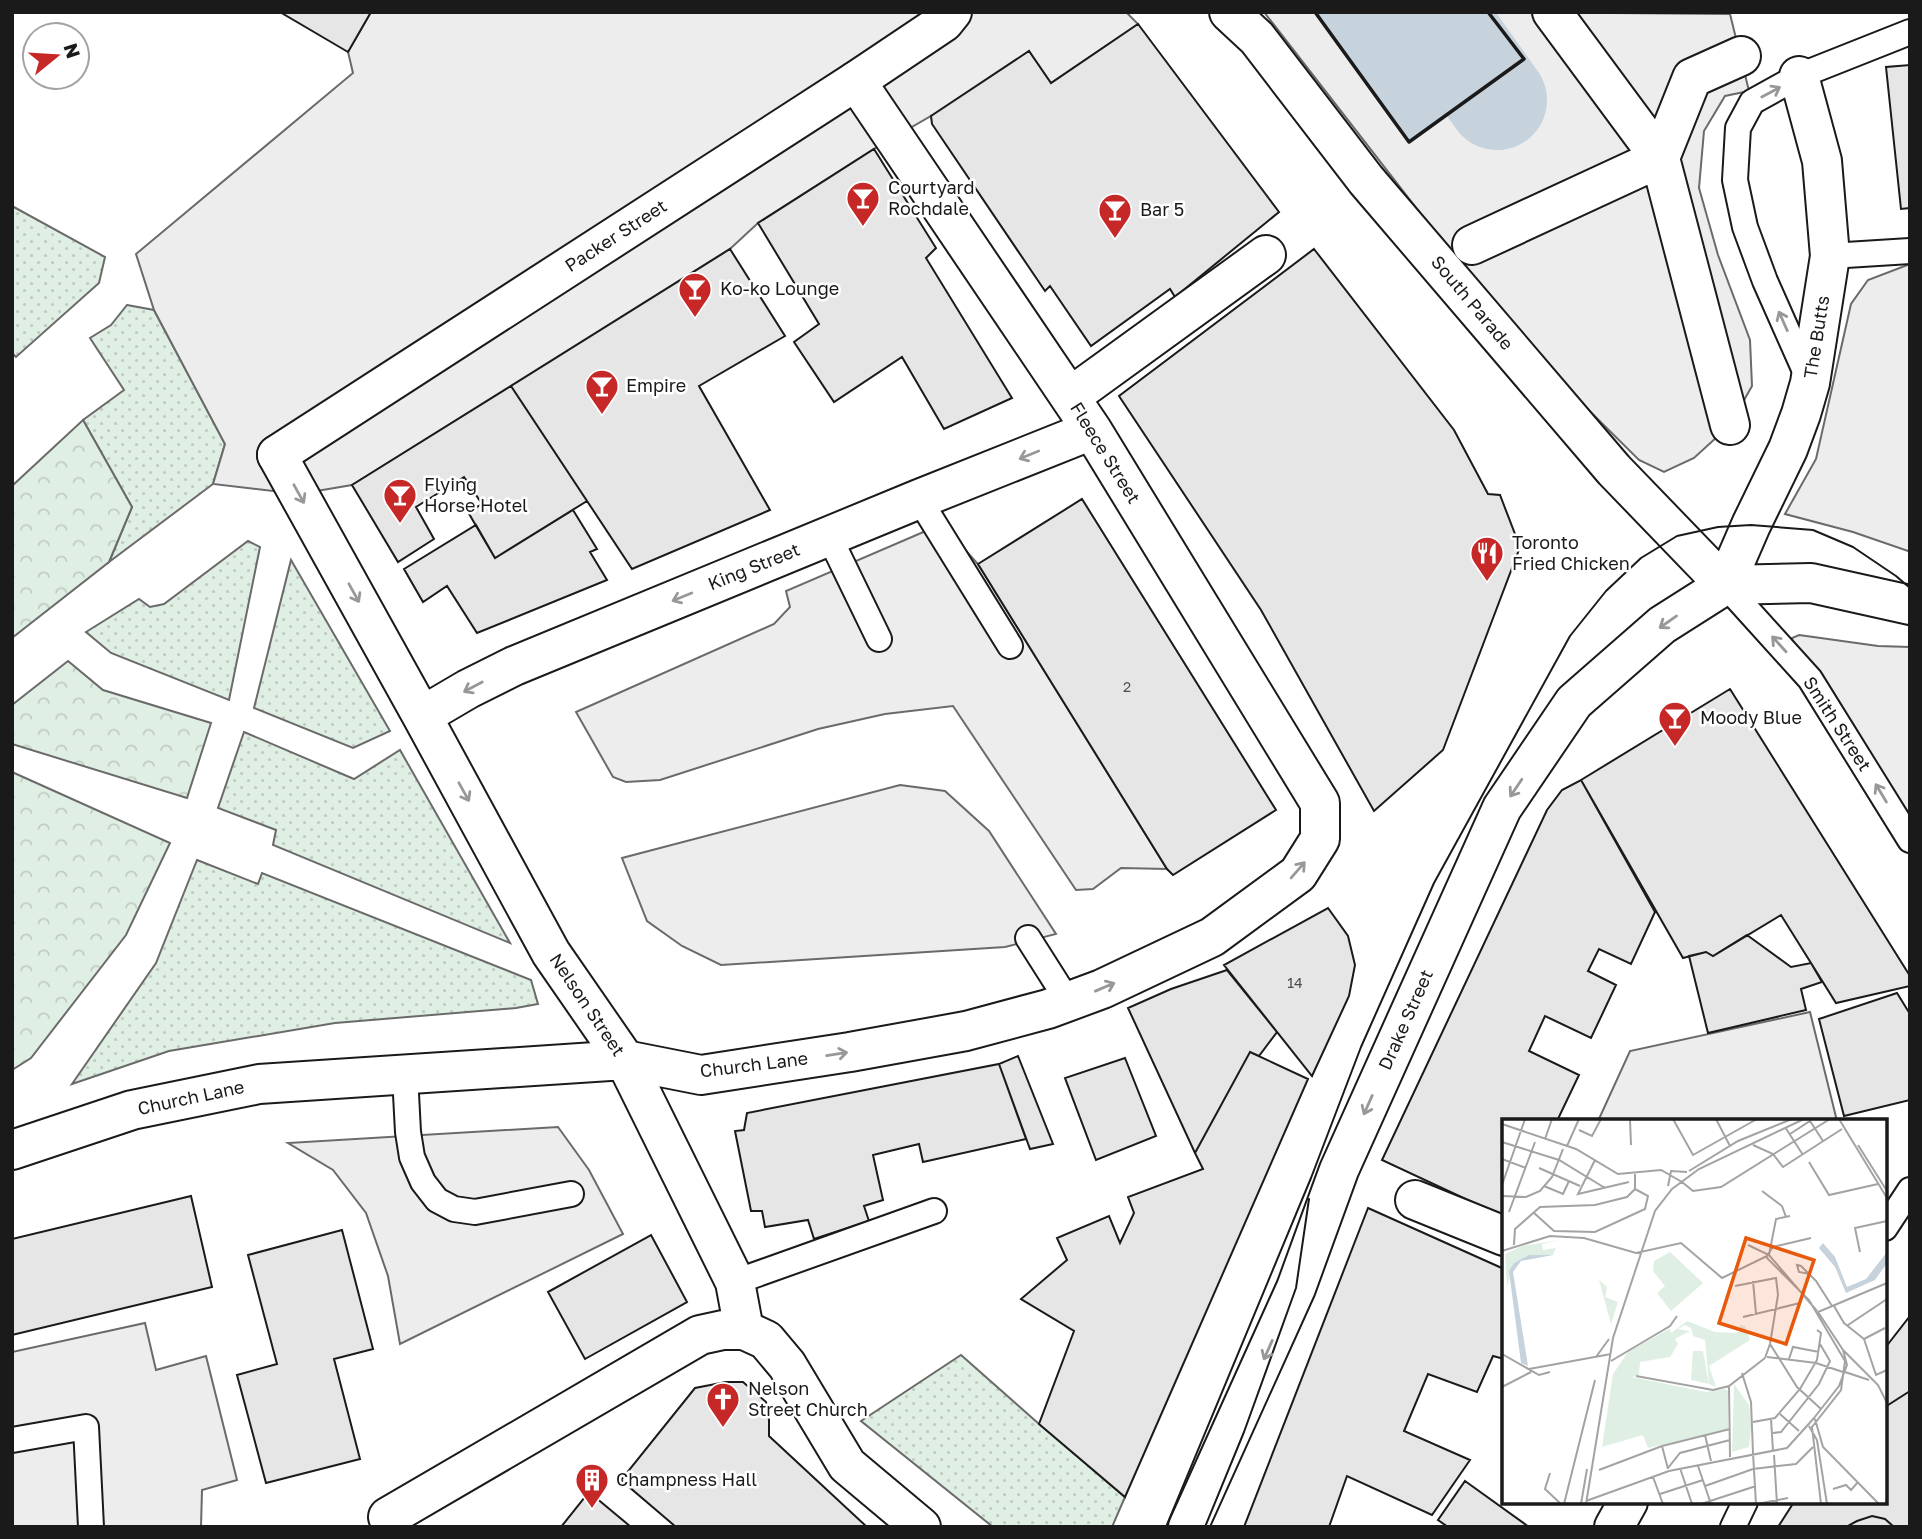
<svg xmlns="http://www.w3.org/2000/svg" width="1922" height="1539" viewBox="0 0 1922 1539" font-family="'Golos Text',sans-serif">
	<defs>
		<pattern id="grass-dots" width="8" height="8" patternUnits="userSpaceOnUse" patternTransform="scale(1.75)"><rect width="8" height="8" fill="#e0efe3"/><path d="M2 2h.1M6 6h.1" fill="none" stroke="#c0ccc2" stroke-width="1.8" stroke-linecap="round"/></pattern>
		<pattern id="forest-crowns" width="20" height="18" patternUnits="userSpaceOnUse" patternTransform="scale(1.75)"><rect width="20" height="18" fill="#e0efe3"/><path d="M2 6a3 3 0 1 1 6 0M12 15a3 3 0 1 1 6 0" fill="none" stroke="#c0ccc2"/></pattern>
	</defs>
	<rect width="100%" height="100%" fill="#fff"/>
	<path fill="url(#grass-dots)" stroke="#6a6a6a" stroke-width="2" d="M12 206 105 257 99 283 16 357 12 353Z
		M127 305 154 310 225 444 213 484 109 562 132 507 83 420 124 390 90 338 111 325Z
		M248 541 260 547 229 700 111 653 86 632 139 599 150 607 164 604Z
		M291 560 390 731 353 748 254 708Z
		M244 732 354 779 400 750 510 943 273 845 276 830 218 808Z
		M197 860 258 884 262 873 531 980 538 1004 516 1008 335 1023 169 1051 72 1084 156 963Z
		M961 1355 1039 1424 1125 1497 1112 1527H993L861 1421Z"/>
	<path fill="url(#forest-crowns)" stroke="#6a6a6a" stroke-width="2" d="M83 420 132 507 109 562 12 638V486Z
		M68 661 103 690 211 723 187 798 12 744V705Z
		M12 772 170 843 126 935 31 1058 12 1070Z"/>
	<path fill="#ededed" stroke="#6a6a6a" stroke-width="2" d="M371 12H1126L1138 24 1051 83 931 116 874 149 758 223 730 249 352 485 299 494 213 484 225 444 154 310 136 254 353 73 348 52Z
		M1264 12H1315L1409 142 1524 60 1488 12 1730 14 1749 91 1725 96 1704 131 1699 188 1718 255 1750 340 1752 386 1730 425 1694 458 1664 472 1639 460 1537 359 1427 222Z
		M1910 264V551H1908L1853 532 1785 514 1816 459 1851 304 1868 280Z
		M942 524 978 564 1167 869 1121 868 1093 889 1076 890 953 706 885 714 818 729 660 780 626 782 613 777 576 712 774 624 790 607 786 591Z
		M1799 635 1878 646 1910 647V822L1793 645 1792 638Z
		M900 785 945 791 989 831 1056 934 1005 947 721 965 682 946 647 921 622 858Z
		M1810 1012 1837 1121H1598L1630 1051Z
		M558 1127 589 1170 623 1234 400 1344 388 1276 366 1213 333 1170 288 1143Z
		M145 1323 156 1370 206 1356 237 1480 202 1490 201 1527H12V1352Z"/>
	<path fill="#c6d2dc" stroke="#6a6a6a" stroke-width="2" d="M1315 12H1488L1524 59 1409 142Z"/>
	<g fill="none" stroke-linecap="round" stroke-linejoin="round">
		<path stroke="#c6d2dc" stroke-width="100" d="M1434 12 1497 100"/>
	</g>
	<path fill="#e6e6e6" stroke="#1a1a1a" stroke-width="2" d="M280 12H371L348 52Z
		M1138 24 1279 212 1175 297 1170 289 1091 346 1050 286 1045 291 932 124 931 116 1029 51 1051 83Z
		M1910 65V208L1901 209 1886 67Z
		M874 149 936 248 926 258 1012 398 944 429 902 357 834 402 794 342 819 324 758 223Z
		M730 249 785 336 699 386 770 510 632 569 511 386Z
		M1314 249 1454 430 1488 494 1500 495 1520 547 1443 750 1374 811 1261 610 1119 396Z
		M511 386 587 501 495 558 468 512 482 504 464 477 416 507 434 539 398 562 352 485Z
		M1082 499 1276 810 1173 875 1167 869 978 564Z
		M573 510 597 549 590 552 607 580 477 633 447 586 423 602 404 569 476 525 495 558Z
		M1730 689 1910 976V986L1836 1003 1781 915 1713 956 1706 952 1683 958 1581 780Z
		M1581 780 1655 912 1631 964 1599 949 1588 971 1616 985 1591 1038 1545 1016 1529 1051 1579 1075 1557 1121H1504V1217L1382 1160 1547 810 1562 790Z
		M1328 908 1348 936 1355 965 1349 996 1312 1076 1224 965Z
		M1747 935 1791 967 1811 963 1822 982 1801 989 1806 1010 1708 1033 1689 956 1706 952 1713 956Z
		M1227 970 1277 1032 1259 1056 1250 1052 1195 1153 1128 1008 1171 989Z
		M1897 993 1910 1014V1100L1844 1116 1819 1019Z
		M1250 1052 1308 1079 1125 1497 1039 1424 1074 1331 1021 1299 1067 1260 1057 1238 1109 1216 1120 1243 1134 1213 1128 1197 1203 1169 1195 1153Z
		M1018 1056 1053 1144 1030 1149 999 1064Z
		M1125 1058 1156 1136 1096 1160 1065 1078Z
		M999 1064 1026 1139 923 1162 919 1144 873 1155 883 1200 864 1206 869 1221 814 1239 808 1220 765 1227 762 1211H751L735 1131 744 1130 747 1113Z
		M191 1196 212 1287 12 1335V1239Z
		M1368 1208 1504 1269V1359L1493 1356 1477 1392 1428 1374 1404 1431 1470 1460 1432 1515 1347 1476 1329 1527H1244Z
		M342 1230 373 1349 334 1359 360 1459 266 1483 237 1375 277 1364 248 1255Z
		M651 1235 687 1302 585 1359 548 1292Z
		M1910 1316V1391L1885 1407V1348Z
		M726 1382H743L766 1402 769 1420V1436L867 1527H676L621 1480 695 1388Z
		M1910 1391V1527H1894L1885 1519 1872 1516 1857 1521 1846 1527H1778L1794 1502H1885V1407Z
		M1465 1481 1529 1527H1448L1438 1520Z
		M589 1492 631 1527H561Z
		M1872 1516 1885 1519 1894 1527H1846L1857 1521Z"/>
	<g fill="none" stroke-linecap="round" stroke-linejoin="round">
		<defs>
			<path id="service" d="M1830 256 1910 251
				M1809 380 1765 281 1745 227 1735 180 1738 128 1752 102 1799 76 1910 32
				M919 499 1010 646
				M829 536 879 639
				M1725 585 1810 679 1910 840
				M1028 938 1068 1001
				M405 1075 408 1132 412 1157 423 1182 437 1200 454 1209 475 1212 571 1194
				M1885 1228 1910 1190
				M735 1282 934 1211
				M12 1440 86 1427 91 1527
				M1733 1527 1745 1502"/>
			<path id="pedestrian" d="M1472 245 1660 158 1552 12
				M1730 425 1660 158 1692 78 1741 56
				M277 455 856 81 944 22 952 12"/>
			<path id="minor" d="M1229 12 1257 38 1366 180 1614 470 1725 585
				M1070 397 1266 255
				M277 455 422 716 551 953 625 1060 735 1282 744 1330 766 1340 787 1365 847 1465 921 1527
				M1725 585 1751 525 1788 449 1801 414 1810 383 1830 256 1822 161 1799 76
				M1725 585 1811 583 1910 605
				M422 716 468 689 514 666 919 499 1092 430
				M12 1150 132 1110 259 1084 625 1060 701 1075 850 1052 966 1031 1048 1009 1102 989 1212 937 1298 874 1320 839V803L1092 430 856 81
				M1415 1200 1504 1236
				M388 1517 700 1335 723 1330H744
				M1188 1527 1296 1288 1339 1170 1502 808 1574 702 1662 625 1725 585
				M1614 1527 1628 1502"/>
		</defs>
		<use href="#service" stroke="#1a1a1a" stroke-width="28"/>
		<use href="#pedestrian" stroke="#1a1a1a" stroke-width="42"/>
		<use href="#minor" stroke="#1a1a1a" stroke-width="42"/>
		<use href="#service" stroke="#fff" stroke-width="24"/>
		<use href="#pedestrian" stroke="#fff" stroke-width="38"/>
		<use href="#minor" stroke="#fff" stroke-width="38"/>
		<path stroke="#1a1a1a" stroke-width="2" d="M1166 1527 1311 1178 1361 1047 1434 883 1570 636 1606 591 1641 558 1677 536 1718 527 1751 525 1813 530 1853 547 1896 576 1910 588
			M1205 1527 1244 1432 1296 1288 1309 1199"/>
		<path stroke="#1a1a1a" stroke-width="3.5" d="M1315 12 1409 142 1524 59 1488 12"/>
	</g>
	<defs><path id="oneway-shaft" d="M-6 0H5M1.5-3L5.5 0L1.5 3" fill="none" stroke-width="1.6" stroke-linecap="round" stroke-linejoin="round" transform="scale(1.75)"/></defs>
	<g stroke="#989898">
		<use href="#oneway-shaft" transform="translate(1771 92) rotate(-28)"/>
		<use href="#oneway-shaft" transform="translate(1783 321) rotate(-114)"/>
		<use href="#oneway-shaft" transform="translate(1029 455) rotate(158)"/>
		<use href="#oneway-shaft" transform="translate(299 494) rotate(61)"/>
		<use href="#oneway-shaft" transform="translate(354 593) rotate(61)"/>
		<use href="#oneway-shaft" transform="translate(682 597) rotate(158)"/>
		<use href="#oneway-shaft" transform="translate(1668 622) rotate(145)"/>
		<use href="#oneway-shaft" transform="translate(1779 644) rotate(-132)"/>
		<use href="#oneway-shaft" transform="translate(473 687) rotate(152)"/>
		<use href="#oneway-shaft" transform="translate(1516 788) rotate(124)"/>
		<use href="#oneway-shaft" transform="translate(464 792) rotate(61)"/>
		<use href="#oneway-shaft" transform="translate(1881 793) rotate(-121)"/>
		<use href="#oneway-shaft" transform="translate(1298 870) rotate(-49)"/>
		<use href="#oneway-shaft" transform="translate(1105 987) rotate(-23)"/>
		<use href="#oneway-shaft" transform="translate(837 1054) rotate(-9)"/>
		<use href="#oneway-shaft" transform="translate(1368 1105) rotate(114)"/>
		<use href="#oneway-shaft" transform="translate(1268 1350) rotate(114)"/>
	</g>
	<defs>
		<symbol id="bar-pin" viewBox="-11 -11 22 30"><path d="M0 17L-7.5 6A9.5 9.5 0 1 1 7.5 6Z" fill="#c62828" stroke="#fff"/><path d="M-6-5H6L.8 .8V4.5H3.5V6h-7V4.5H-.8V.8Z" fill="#fff"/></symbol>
		<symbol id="restaurant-pin" viewBox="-11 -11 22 30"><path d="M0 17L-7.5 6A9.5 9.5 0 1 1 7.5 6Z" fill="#c62828" stroke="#fff"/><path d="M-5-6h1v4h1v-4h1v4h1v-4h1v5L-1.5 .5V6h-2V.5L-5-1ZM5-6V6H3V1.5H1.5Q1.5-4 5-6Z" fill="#fff"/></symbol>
		<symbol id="church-pin" viewBox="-11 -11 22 30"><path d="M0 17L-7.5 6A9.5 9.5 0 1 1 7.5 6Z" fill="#c62828" stroke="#fff"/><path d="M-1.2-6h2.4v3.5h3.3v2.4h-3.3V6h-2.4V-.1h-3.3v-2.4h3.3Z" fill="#fff"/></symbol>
		<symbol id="building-pin" viewBox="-11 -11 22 30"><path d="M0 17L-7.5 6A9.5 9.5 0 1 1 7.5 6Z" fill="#c62828" stroke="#fff"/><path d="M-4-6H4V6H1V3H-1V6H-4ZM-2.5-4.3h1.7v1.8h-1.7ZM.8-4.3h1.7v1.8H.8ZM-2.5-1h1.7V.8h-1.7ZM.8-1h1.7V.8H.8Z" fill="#fff"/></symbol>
	</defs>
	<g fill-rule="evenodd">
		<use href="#bar-pin" x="844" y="179" width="38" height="52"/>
		<use href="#bar-pin" x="1096" y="191" width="38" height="52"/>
		<use href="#bar-pin" x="676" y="270" width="38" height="52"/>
		<use href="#bar-pin" x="583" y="367" width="38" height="52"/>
		<use href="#bar-pin" x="381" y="476" width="38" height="52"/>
		<use href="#restaurant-pin" x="1468" y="534" width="38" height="52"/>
		<use href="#bar-pin" x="1656" y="699" width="38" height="52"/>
		<use href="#church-pin" x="704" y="1380" width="38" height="52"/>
		<use href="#building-pin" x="573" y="1461" width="38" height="52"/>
	</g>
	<g text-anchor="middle" stroke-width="5" stroke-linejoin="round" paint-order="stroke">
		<g font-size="14" fill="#4d4d4d">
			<text x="1127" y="692">2</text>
			<text x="1295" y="988">14</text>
		</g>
		<g font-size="18" fill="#1a1a1a" stroke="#fff" text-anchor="start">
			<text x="888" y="194">Courtyard<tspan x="888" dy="21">Rochdale</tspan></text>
			<text x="1140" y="216">Bar 5</text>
			<text x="720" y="295">Ko-ko Lounge</text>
			<text x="626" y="392">Empire</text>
			<text x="424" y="491">Flying<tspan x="424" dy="21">Horse Hotel</tspan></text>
			<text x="1512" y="549">Toronto<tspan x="1512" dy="21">Fried Chicken</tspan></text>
			<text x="1700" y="724">Moody Blue</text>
			<text x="748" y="1395">Nelson<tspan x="748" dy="21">Street Church</tspan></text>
			<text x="616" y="1486">Champness Hall</text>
		</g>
		<g font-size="18" fill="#1a1a1a" stroke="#fff">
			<text transform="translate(616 236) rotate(-33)" y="6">Packer Street</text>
			<text transform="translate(1472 303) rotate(50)" y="6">South Parade</text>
			<text transform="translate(1817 337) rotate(-81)" y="6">The Butts</text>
			<text transform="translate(1105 453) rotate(58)" y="6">Fleece Street</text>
			<text transform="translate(754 567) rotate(-22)" y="6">King Street</text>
			<text transform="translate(1837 724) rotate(57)" y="6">Smith Street</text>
			<text transform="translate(587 1005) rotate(56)" y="6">Nelson Street</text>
			<text transform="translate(1406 1020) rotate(-66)" y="6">Drake Street</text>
			<text transform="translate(754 1065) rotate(-7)" y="6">Church Lane</text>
			<text transform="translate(191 1098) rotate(-12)" y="6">Church Lane</text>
		</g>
	</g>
	<g transform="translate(1502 1119)">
		<rect width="385" height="385" fill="#fff"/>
		<path d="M97 161 105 168 103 178 116 183 109 205ZM232 265 247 286 249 308 247 328 230 333Z" fill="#e0efe3"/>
		<path d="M58 121 40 125 41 131 54 129 51 136H27L12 144 5 168 3 135 20 127ZM185 202 213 213 233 214 239 212 237 206 243 207 248 221 207 247 214 268 207 265 203 221 191 217 189 209 183 206 176 210 188 212 167 223 165 217Z" fill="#e0efe3"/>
		<path d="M168 133 201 164 169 192 155 174 163 167 151 152 152 142ZM167 210 176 225 168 238 138 243 137 256 130 258 204 273 222 270 226 272V310L146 329 141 316 100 328 111 255 126 233ZM191 232H201L207 265 189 261Z" fill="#e0efe3"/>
		<path d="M321 124 333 138 345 168 364 160 385 133V144L373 161 344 174 333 148 317 129ZM27 136H51L19 142 11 153 26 247 19 244 7 152 12 144Z" fill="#c6d2dc"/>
		<path fill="none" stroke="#a3a3a3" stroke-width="2" d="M128 0 129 26M171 0 191 36 255 0M214 0 228 27M337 0 385 79M0 5 74 30 116 55 159 51 180 63M283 8 301 36M77 11 90 17 99 0M288 15 308 2 321 22M43 20 50 0M0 23 57 41 103 69M251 26 271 35 281 48 340 10M356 26 385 72M65 27 77 0M0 40 24 49M93 41 76 75 127 63M307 43 327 76 376 65M37 49 78 67M187 52 236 22 290 0M180 63 191 72 219 68 328 0M0 66 23 0M42 67 61 75 67 62M166 67 169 52 185 53M260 72 280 87 284 98M0 77 24 78 38 72 50 58 61 30M7 93 33 23M31 93 52 112 93 113 143 90 146 77 133 70M309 119 271 128 264 138 307 181 343 242 339 271 310 308 319 385M12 126 13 110 38 88 93 86 125 78 133 70V55M246 126 267 136 315 192M0 132 48 117 82 119 134 134 179 124 220 159 267 136M358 133 353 109 385 102M267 136 274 100 288 97M308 155 297 153 295 146 299 147 314 162 330 187M251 162 254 195M233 167 274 159 276 176 268 225M332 187 342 204 362 220 374 256 385 251M241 198 298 184M346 206 385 180M362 220 383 209M341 231 376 266 385 284M0 235 37 256 48 253M94 238 107 220M265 238 314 244 341 253M263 239 268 225 295 268 319 290M287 240 291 228 317 233M109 242 168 207 175 197M27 250 109 235M343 253 367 261M240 254 249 283 251 334M134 257 211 271 227 267 263 239M227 267 228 338M0 268 29 253M278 295 297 312M312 299 337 267 345 246 341 231 316 193 385 164M269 300 271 332M313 300 321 328 377 385M251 303 273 299 298 270 315 241 319 214 315 211M307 307 315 321 325 385M271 314 279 313 317 265 328 242 318 225M203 316 209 342M160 327 166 350M251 334 254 385M272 336 275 385M196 347 209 385M166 349 178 334 228 321M178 349 190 385M97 351 160 327 228 310M48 354 43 370 59 385M151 358 161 385M203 367 251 350 294 345 311 328M331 370 344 366 349 371 356 363M158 375 201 361M84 382 167 352 285 329 313 298M62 385 93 261M79 385 85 350M84 385 111 219 153 92 170 70 197 50 302 0M199 385 254 367M255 385 286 379"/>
		<path fill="#e8590c" fill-opacity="0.15" stroke="#e8590c" stroke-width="3.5" d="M244 119 312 141 284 225 217 204Z"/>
		<rect width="385" height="385" fill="none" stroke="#1a1a1a" stroke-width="3.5"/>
	</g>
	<rect width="1922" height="1539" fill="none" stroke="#1a1a1a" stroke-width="28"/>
	<g transform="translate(56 56) rotate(72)"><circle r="33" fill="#ffffff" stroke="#a3a3a3" stroke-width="2"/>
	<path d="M0-5L12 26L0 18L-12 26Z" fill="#c62828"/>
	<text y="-10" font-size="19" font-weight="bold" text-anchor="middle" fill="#1a1a1a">N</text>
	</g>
</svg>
